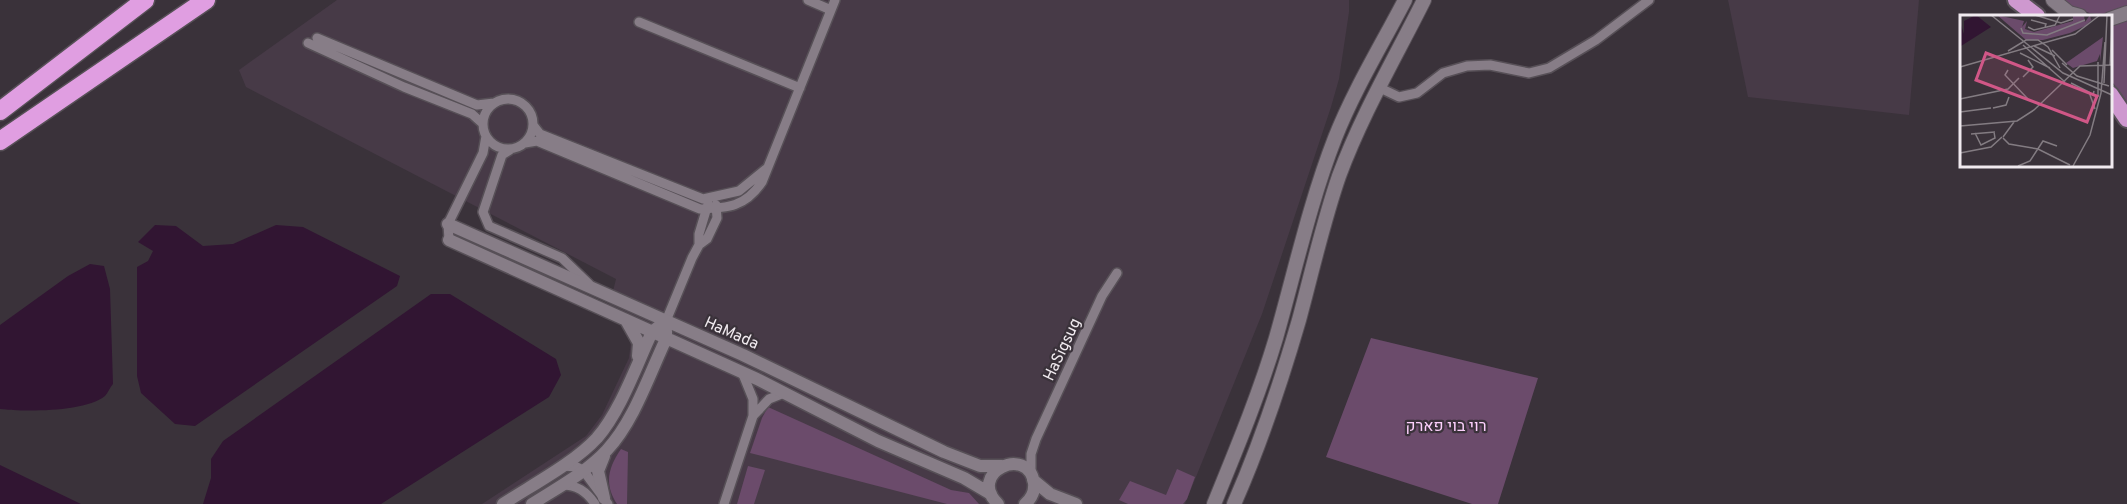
<svg xmlns="http://www.w3.org/2000/svg" width="2127" height="504" viewBox="0 0 2127 504" font-family="Overpass,Heebo,sans-serif">
	<rect width="100%" height="100%" fill="#3a323a"/>
	<path fill="#473a47" d="M337 0H1349V12L1339 79 1331 107 1262 314 1185 504H482L586 436 602 415 629 358 631 341 623 325 607 316 616 279 246 87 239 70Z
		M1728 0H1919L1909 115 1748 97Z"/>
	<path fill="#6b4b6b" d="M2061 0H2127V8C2103 18 2081 15 2061 0Z
		M2127 19V103L2111 80 2110 24Z
		M1371 338 1538 378 1498 504H1472L1326 457Z
		M768 407 951 490 969 493 979 504H947L750 453 762 418Z
		M621 449 628 452 627 504H617C604 484 608 468 621 449Z
		M748 466 765 470 754 504H737Z
		M1177 469 1195 477 1187 499 1183 504H1128L1119 500 1130 481 1166 495Z"/>
	<path fill="#311532" d="M155 225 176 226 203 246 233 244 276 225 303 227 400 276 397 286 195 426 175 424 141 393 137 376V267L148 261 153 251 138 242Z
		M90 264 104 266 110 289 113 384C110 387 108 393 105 396 86 412 24 412 0 409V325L68 276Z
		M431 294H450L556 359 561 375 549 397 381 504H203L211 478V459L223 441Z
		M0 465 81 504H0Z"/>
	<g fill="none" stroke-linecap="round" stroke-linejoin="round">
		<defs>
			<path id="minor" d="M808 0 831 10
				M639 22 800 88
				M317 38 477 105 494 103
				M308 43 404 87 472 114 482 123
				M1378 87 1399 97 1417 93 1443 73 1467 66 1490 65 1529 73 1549 68 1596 40 1649 0
				M483 124a25 25 0 1 1 50 0a25 25 0 1 1-50 0Z
				M533 125 540 134 703 199 739 191 766 169
				M525 143 537 141 700 209C728 208 745 207 762 182L835 0
				M510 150 502 155 483 212 489 226 562 258 589 284
				M449 240 448 224 483 153 486 136
				M699 245V234L708 204
				M666 321 692 258 699 245 707 239 717 218 716 205
				M753 416 769 399 784 393
				M563 466 577 467 583 470 608 504
				M1031 474V454L1036 439 1102 296 1117 273
				M562 485C577 485 586 491 595 504
				M724 504 753 416V399L742 372"/>
			<path id="tertiary" d="M448 224 743 355 944 452 980 466H1002
				M449 240 757 379 878 441 964 478 991 494
				M626 320 639 343 638 356
				M604 456 598 471 604 498
				M1033 480 1050 494 1076 504
				M503 504C532 485 574 463 597 438 621 410 636 366 652 332L658 327
				M532 504C557 488 587 472 607 450 634 421 649 375 666 339V331
				M998 504C966 473 1028 444 1034 483 1035 492 1032 498 1025 504"/>
			<path id="secondary" d="M2053 0 2069 13 2080 16
				M2110 19 2127 13
				M1214 504C1236 450 1259 395 1276 338 1295 271 1310 202 1335 138 1354 90 1381 46 1405 0
				M1234 504C1260 445 1281 382 1299 320 1312 272 1323 222 1339 176 1362 114 1395 58 1424 0"/>
			<path id="trunk" d="M2016 0 2037 16
				M2110 94 2127 119"/>
			<path id="motorway" d="M0 111 145 0
				M0 141 206 0"/>
		</defs>
		<use href="#minor" stroke="#575057" stroke-width="12"/>
		<use href="#tertiary" stroke="#575057" stroke-width="15"/>
		<use href="#secondary" stroke="#575057" stroke-width="16"/>
		<use href="#trunk" stroke="#575057" stroke-width="20"/>
		<use href="#motorway" stroke="#575057" stroke-width="21"/>
		<use href="#minor" stroke="#877d87" stroke-width="9"/>
		<use href="#tertiary" stroke="#877d87" stroke-width="12"/>
		<use href="#secondary" stroke="#877d87" stroke-width="14"/>
		<use href="#trunk" stroke="#ce98cf" stroke-width="16"/>
		<use href="#motorway" stroke="#e09ee1" stroke-width="18"/>
	</g>
	<g text-anchor="middle" stroke-width="4.5" stroke-linejoin="round" paint-order="stroke">
		<g font-size="16" fill="#f0eaef" stroke="#3a323a">
			<text transform="translate(732 332) rotate(24)" y="6">HaMada</text>
			<text transform="translate(1061 349) rotate(-65)" y="6">HaSigsug</text>
		</g>
		<g font-size="16" fill="#fcd0fc" stroke="#3a323a">
			<text x="1446" y="431">רוי בוי פארק</text>
		</g>
	</g>
	<g transform="translate(1960 15)">
		<rect width="152" height="152" fill="#3a323a"/>
		<path d="M37 0 64 6 62 12 67 6 65 14 74 17 113 6V0H124L125 7 130 0 131 5 137 0 125 11 110 18 83 25H66ZM143 22 140 47V39L137 46 113 53 106 48Z" fill="#6b4b6b"/>
		<path d="M16 0 31 12 1 31 0 7 4 19V6Z" fill="#311532"/>
		<path fill="none" stroke="#837c82" stroke-width="1.5" d="M31 0 103 58 152 80M75 0 101 8 113 4M71 5 86 9 85 12M68 12 74 15 95 10 100 0M61 13 63 18 87 20 125 5M63 30 105 67M74 31 95 41M92 35 107 50M48 36 66 25H78L88 32 100 53M60 38 90 53M102 48 117 61 149 71M150 50 152 12M0 52 115 19 140 0M48 55 45 60 68 84M63 62 73 52 68 45M111 68 129 77 135 94M144 68 147 0M134 76 133 80 138 81V47M0 84 48 74 59 63M33 93 46 90 49 82M0 97 31 93M0 111 57 106 74 95 120 51 152 50M15 118 21 130 35 123 34 117M11 119 35 117M43 122 54 107M43 123 49 129 78 134 110 150M0 138 31 132 42 122M58 151 70 146 83 126 97 131M113 151 130 120 141 78 145 27"/>
		<path fill="#d05787" fill-opacity="0.15" stroke="#d05787" stroke-width="3" d="M26 38 137 81 127 107 16 65Z"/>
		<rect width="152" height="152" fill="none" stroke="#f0eaef" stroke-width="3"/>
	</g>
</svg>
